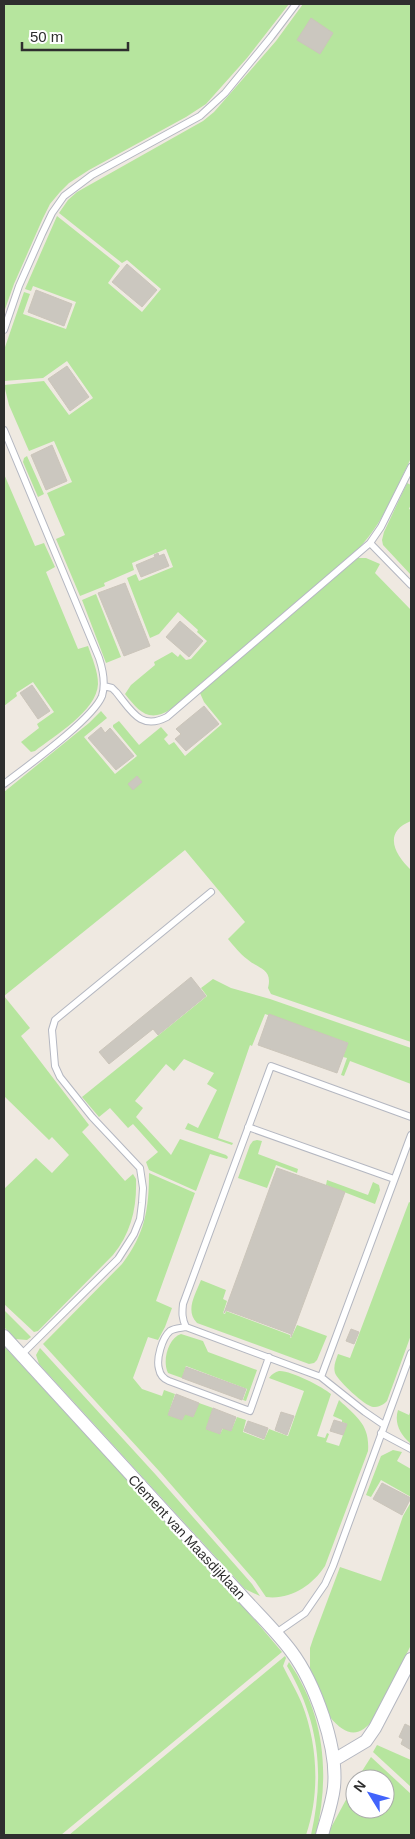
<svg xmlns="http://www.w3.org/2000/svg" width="415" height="1839" viewBox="0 0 415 1839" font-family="Helvetica,sans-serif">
	<rect width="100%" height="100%" fill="#efe9e1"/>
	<path fill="#b6e59e" d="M4 4H289L247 58 206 104 186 117 89 170 69 183 60 192 50 204 43 218 14 284 4 312Z
		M303 4H411V458C396 489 383 523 359 548L171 709C148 724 138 710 125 694L131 685 155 665 154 662 172 652 178 657 180 654 186 660 191 659 207 641 197 632 198 630 178 612 159 634 150 638 127 578 136 574 139 581 173 567 166 549 132 563 134 570 104 583 105 586 80 596 56 539 65 535 47 493 72 482 54 441 29 451 9 405 4 385 44 381 69 415 93 398 67 361 43 378 4 381V350L24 292 30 294 23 314 66 329 76 302 33 286 31 291 25 289 57 216 120 266 108 283 142 312 161 289 127 260 122 263 59 213 68 200 77 192 203 121 214 112 276 41Z
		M27 456 44 494 38 497 23 462 24 458Z
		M4 474 35 546 44 543 55 567 46 572 78 649 88 646C92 658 98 671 98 684 97 711 54 736 35 751L31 752 21 742 39 728 37 724 54 712 33 682 16 693 17 696 4 706Z
		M407 483 411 485V504L409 509 411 510V575L383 545 382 540 384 532Z
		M358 558H366L380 564 375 573 411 610V821C383 832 394 854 411 870V1042L271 994 268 988C273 968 258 969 247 959 240 954 234 946 228 939L245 922 185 850 4 996 30 1028 21 1036 89 1125 82 1132 125 1181 133 1174 136 1179C137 1208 131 1233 113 1255L38 1331 34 1332 4 1304V1189L36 1158 52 1173 69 1155 52 1137 49 1140 4 1096V792L89 723 101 711 107 718 84 737 115 774 137 756 113 727V725L119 721 139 745 161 727 168 735 164 739 169 745 174 742 185 756 222 724 204 702 200 693Z
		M96 594 121 657 106 663 82 600Z
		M213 979 231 988 270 999 411 1048V1084L350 1061 344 1076 341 1075 347 1058 343 1057 348 1043 265 1014 252 1046 250 1045 218 1138 233 1143 232 1145 185 1129 188 1123 198 1128 217 1090 207 1084 214 1073 184 1059 174 1071 166 1064 135 1101 143 1108 136 1117 171 1155 180 1139 226 1155 228 1157 227 1159 210 1154 196 1191 149 1170 146 1162 158 1152 133 1124 128 1128 110 1108 99 1117 82 1097 207 996 201 988Z
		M257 1140 262 1141 258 1154 298 1169 297 1173 276 1165 267 1188 238 1178 250 1145 253 1141Z
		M149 1173 195 1193 156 1301 172 1308 165 1327 158 1340 148 1337 133 1378 142 1389 162 1396 164 1390 175 1394 168 1415 182 1420 185 1414 193 1417 199 1403 213 1408 206 1429 220 1434 223 1428 231 1431 237 1417 246 1420 243 1432 264 1440 269 1429 288 1436 304 1391 269 1378C272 1374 275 1372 279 1371 290 1370 323 1387 331 1394L317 1436 325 1438 327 1433 329 1434 326 1442 339 1446 347 1424 342 1422V1420L333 1416 339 1400C357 1417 370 1425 368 1451L325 1566C312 1586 290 1600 266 1597L255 1581 160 1472 43 1344 122 1264C145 1234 149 1209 149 1173Z
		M327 1180 368 1195 373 1182 379 1185 380 1190 375 1204 326 1185Z
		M409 1202 411 1203V1335L387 1401C383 1405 379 1407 373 1407 365 1406 338 1381 335 1373 333 1366 336 1360 338 1354L350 1358Z
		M201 1280 226 1290 223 1299 227 1301 223 1313 225 1314 226 1311 290 1335V1337L291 1338 297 1325 327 1336 317 1360 314 1363 309 1364 197 1323C185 1311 195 1295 201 1280Z
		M4 1310 31 1337 27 1340 15 1339 4 1327Z
		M181 1334 203 1341 208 1352 257 1370 246 1401 243 1400 247 1389 186 1366 182 1378 168 1373C162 1361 168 1338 181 1334Z
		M4 1346 237 1599 282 1652 61 1835H4Z
		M40 1348 156 1475 252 1584 260 1596 245 1589 39 1364 36 1355Z
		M398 1410 409 1415 411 1410V1440L410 1443C400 1434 394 1423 398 1410Z
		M393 1450 402 1452 397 1461 411 1469V1497L381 1480 371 1497 366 1495 381 1456Z
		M411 1502V1645L375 1717C361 1737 347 1738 330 1717L310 1669V1648L313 1639 340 1567 381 1581 403 1516Z
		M285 1656 286 1658 283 1666C289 1679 297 1691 302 1704 318 1745 320 1794 306 1835H69Z
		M289 1662C325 1715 330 1774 316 1835H311C325 1773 319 1721 287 1666Z
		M377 1745 411 1760V1787L373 1752Z
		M371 1757 411 1794V1835H327L355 1783V1809H385V1779H357Z"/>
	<path fill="#cbc7bf" stroke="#cbc5ba" d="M311 18 333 33 320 54 297 40Z
		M127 264 157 290 142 307 112 282Z
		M36 290 72 304 64 326 28 312Z
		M67 366 89 397 70 411 48 379Z
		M52 445 67 481 46 490 31 455Z
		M158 553 159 556 164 554 169 566 141 577 136 565 155 557 154 555Z
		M125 583 150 646 124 656 98 593Z
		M180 621 203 641 189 657 166 637Z
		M32 685 50 711 38 719 20 693Z
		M204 706 219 724 186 751 175 739 181 734 176 729Z
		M101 727 105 733 110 728 134 756 116 770 88 738Z
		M137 776 142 782 133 790 128 784Z
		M191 977 206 996 158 1035 153 1029 109 1064 99 1052Z
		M269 1014 348 1043 337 1073 258 1045Z
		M277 1168 345 1192 291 1337V1334L226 1310 224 1313Z
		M351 1329 359 1332 354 1344 346 1341Z
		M186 1367 246 1389 242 1400 182 1378Z
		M176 1394 199 1403 193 1417 185 1414 182 1420 168 1415Z
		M213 1408 236 1417 231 1431 222 1428 220 1434 206 1429Z
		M281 1412 294 1416 287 1435 275 1430Z
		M334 1420 347 1424 343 1435 330 1431Z
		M248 1421 268 1428 264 1439 244 1431Z
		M382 1483 411 1498 402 1515 373 1499Z
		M405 1724 411 1727V1750L401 1744 403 1739 399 1737Z"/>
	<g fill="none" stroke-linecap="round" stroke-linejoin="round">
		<defs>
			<path id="lane" d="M4 330 19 286 42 234 52 213 64 196 92 175 200 116 225 93 271 37 296 4
				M4 430 99 658C103 670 106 683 102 696 93 719 26 767 4 784
				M370 543 411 585
				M104 686 112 688 116 692C131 710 140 731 167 717L370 543 381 527 411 467
				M248 1127 394 1179
				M186 1327C181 1328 174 1328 170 1331 162 1338 156 1359 159 1369 160 1375 164 1379 169 1381L250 1411 269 1357
				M22 1354 118 1259 134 1234 140 1219 142 1203 143 1188 140 1168 92 1117 60 1077 55 1066 52 1030 55 1020 61 1015 211 892
				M321 1377 411 1135
				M384 1425 365 1412 321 1377 186 1327C182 1319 182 1313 183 1304L271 1066 411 1117
				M381 1433 411 1449
				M276 1633 305 1613 325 1584 333 1566 411 1353"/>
			<path id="street" d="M4 1336 240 1594C257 1613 276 1631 291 1651 315 1683 338 1747 334 1787 332 1804 326 1820 322 1835
				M334 1760 366 1741 375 1728 411 1659"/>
		</defs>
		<use href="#lane" stroke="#b4b7c1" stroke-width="8"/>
		<use href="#street" stroke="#b4b7c1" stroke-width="14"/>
		<use href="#lane" stroke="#fff" stroke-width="6"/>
		<use href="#street" stroke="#fff" stroke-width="12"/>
	</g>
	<g text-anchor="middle" stroke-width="4.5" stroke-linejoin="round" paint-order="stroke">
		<g font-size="14" fill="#2e2e2e" stroke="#fff">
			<text transform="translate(187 1537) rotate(47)" y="5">Clement van Maasdijklaan</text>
		</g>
	</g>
	<rect width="415" height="1839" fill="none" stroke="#2e2e2e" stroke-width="10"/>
	<g transform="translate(370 1794) rotate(307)"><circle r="24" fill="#ffffff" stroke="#ababab"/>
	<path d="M0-4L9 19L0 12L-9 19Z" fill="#4264fb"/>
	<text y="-8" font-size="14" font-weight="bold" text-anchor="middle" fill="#2e2e2e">N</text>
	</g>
	<path d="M22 42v8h106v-8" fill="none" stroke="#2e2e2e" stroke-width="2.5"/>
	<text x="30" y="42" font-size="15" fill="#2e2e2e" stroke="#ffffff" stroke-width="4" paint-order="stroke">50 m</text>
</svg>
